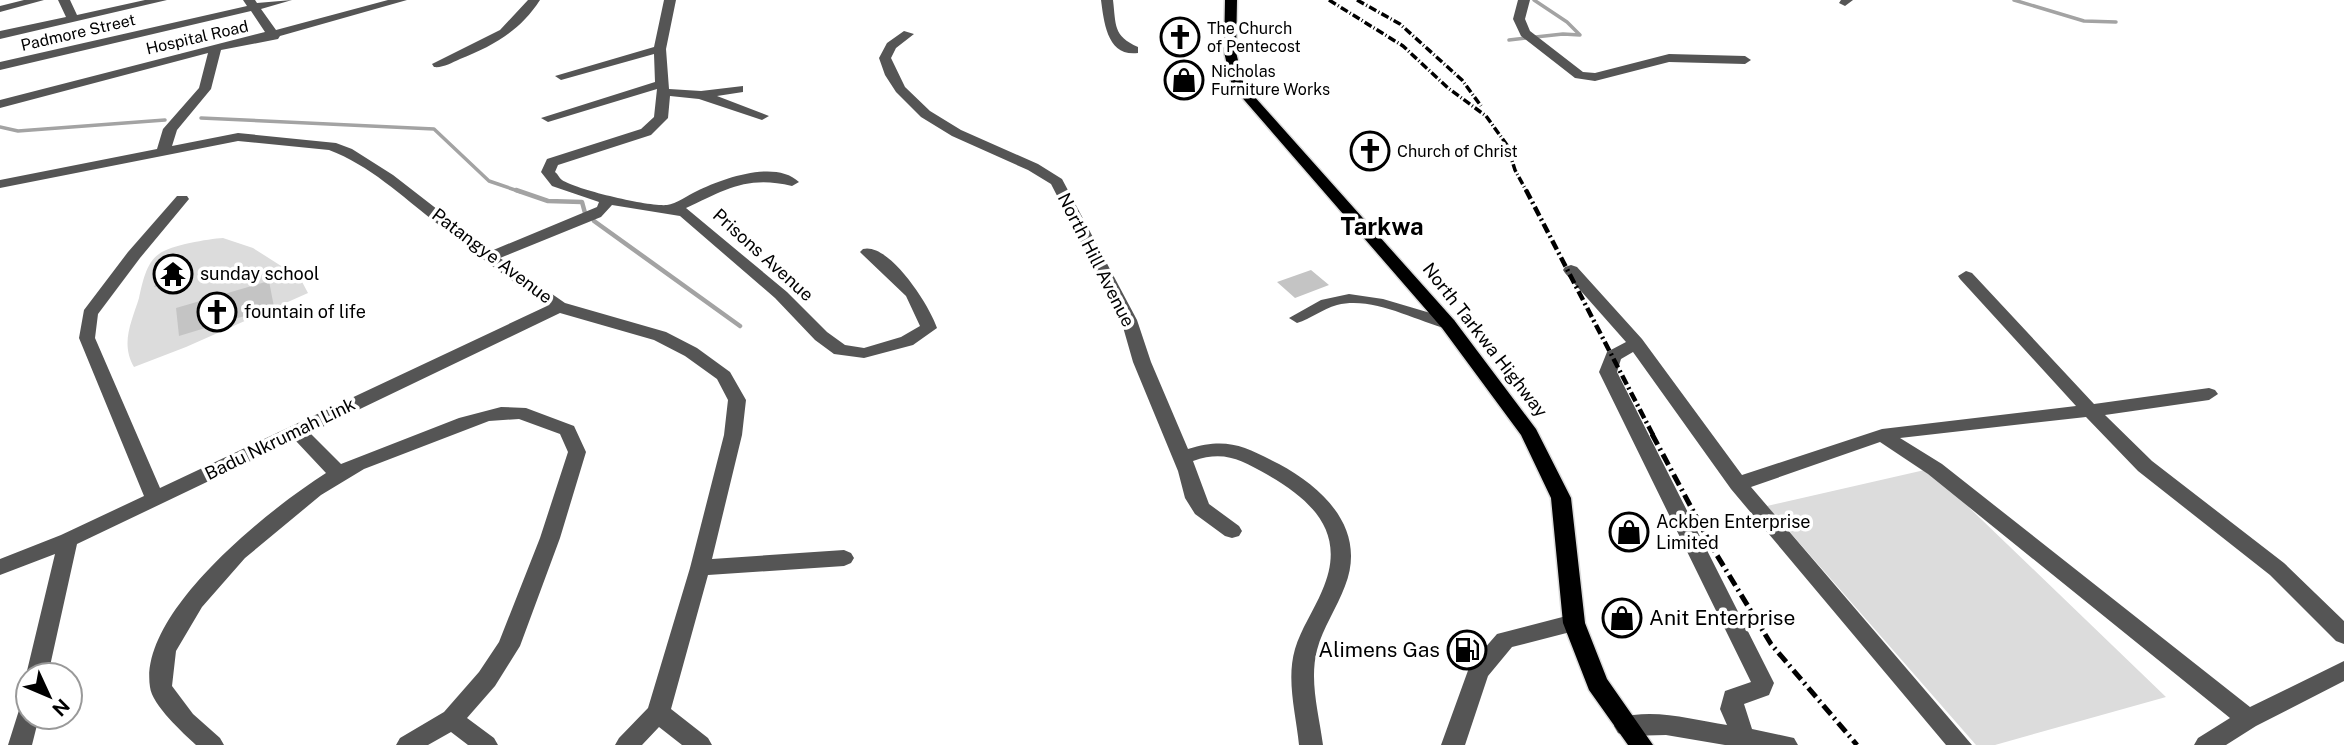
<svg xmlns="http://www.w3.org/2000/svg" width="2344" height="745" viewBox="0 0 2344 745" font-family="'Public Sans',sans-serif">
	<rect width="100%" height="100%" fill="#fff"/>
	<path fill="#dcdcdc" d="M223 238 253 248 300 278 308 293 186 347 134 367C120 343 132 321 139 298 142 285 146 262 159 254 171 245 208 239 223 238Z
		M1929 469 2166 697 1995 745H1976L1767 506Z"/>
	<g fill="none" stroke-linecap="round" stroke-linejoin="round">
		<path stroke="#a3a3a3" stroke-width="3.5" d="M2014 0 2084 21 2116 22
			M1509 40 1563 34 1580 35 1567 22 1534 0
			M201 118 434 129 489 181 521 192
			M0 127 18 131 165 120"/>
		<path stroke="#a3a3a3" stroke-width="4.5" d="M516 190 548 201 582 202 585 213
			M594 221 740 326"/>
	</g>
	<path fill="#c4c4c4" d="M191 262 180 283 154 287 166 265Z
		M1311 270 1329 285 1295 298 1277 282Z
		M269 281 274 307 179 336 176 308Z"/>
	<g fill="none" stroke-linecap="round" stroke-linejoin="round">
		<defs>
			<path id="major" d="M1225 0H1237L1236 52 1244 85 1454 320 1536 429 1571 498 1585 623 1607 679 1653 745H1628L1589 690 1563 623 1551 498 1521 435 1442 328 1232 86 1224 52Z"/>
		</defs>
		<use href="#major" stroke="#dbdbdb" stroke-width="3"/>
		<path fill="#555" fill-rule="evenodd" d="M24 0H44L0 12V6Z
			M58 0H70L77 15 145 0H167L0 39V31L66 17Z
			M243 0H255L257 3 292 0 261 9 276 30 388 0H407L280 36 278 39 221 50 211 89 177 130 172 146 238 133 336 143 352 149 393 175 491 251 597 207 599 202 552 186 541 172 547 159 641 129 654 117 657 89 548 122 541 118 655 82 654 54 561 80 555 76 654 47 664 0H676L666 49 669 89 701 91 743 86V92L717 96 769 116 762 120 699 99 670 96 668 118 651 135 558 165 555 172C558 174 559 178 562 180 577 190 650 207 667 205 676 204 688 195 697 191 722 179 775 159 799 182L792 186C747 175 725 190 686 208L787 292 827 332 845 345 864 348 901 337 920 326 906 296 863 255 860 252 863 249C889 242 930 306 937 328L913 345 864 358 834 354 815 340 775 298 680 216 612 205 601 217 500 258 565 303 666 332 697 348 730 372 746 400 742 435 712 559 844 550 851 553 854 558 851 563 844 566 708 575 671 709 708 738 712 745H682L659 727 642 745H615L619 738 648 708 690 568 724 435 728 400 717 379 685 356 654 340 560 313 310 433 341 464 459 418 501 407 526 408 574 426 586 452 560 538 520 646 495 686 467 718 494 738 498 745H468L451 732 428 745H396L400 738 444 712 479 672 499 642 540 538 568 452 560 434 519 419 489 421 364 469 321 495 245 558 202 607 176 651 172 686 193 714 220 738 224 745H196C183 733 152 705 150 687 138 612 271 508 326 473L295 440 77 544 48 675H28V679L26 675 55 554 0 575V559L61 535 144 496 79 338 84 310 128 252 177 196H187L189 199 140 258 98 314 95 338 160 488 547 306C509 279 472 251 435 222 402 196 369 165 329 150L238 141 0 188V180L157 149 163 129 199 88 208 53 0 108V100L265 32 251 11 0 70V62L247 6Z
			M528 0H540C520 31 493 46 460 59 451 63 443 68 434 67L432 64 500 30Z
			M1101 0H1113C1116 25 1113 36 1138 47V53C1107 57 1104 22 1101 0Z
			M1518 0H1530L1525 19 1530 31 1583 72 1595 73 1669 54 1745 56 1751 60 1745 64 1669 62 1595 81 1575 78 1521 36 1513 19Z
			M1841 0H1853L1845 6 1839 3Z
			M904 31 914 34 896 48 891 58 905 87 930 111 961 130 1038 164 1062 179 1137 320 1151 362 1188 449C1227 437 1244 446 1279 464 1325 489 1367 530 1345 586 1337 608 1323 627 1317 650 1309 681 1319 714 1323 745H1299C1296 714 1286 680 1295 649 1301 629 1314 610 1322 591 1347 535 1315 502 1268 475 1240 460 1225 450 1193 461L1209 504 1239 526 1242 531 1239 536 1232 538 1225 536 1195 514 1185 498 1178 471 1133 362 1121 320 1051 184 1028 170 952 136 921 117 896 92 885 75 879 58 887 43Z
			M1571 265 1577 267 1642 339 1742 475 1882 429 2076 406 1960 279 1958 276 1966 271 1972 273 2094 404 2209 388 2215 390 2218 394 2209 400 2105 415 2152 461 2284 563 2344 621V644L2336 641 2270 575 2138 471 2086 417 1900 438 1942 464 2250 707 2344 661V681L2256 726 2226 745H2194L2198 738 2230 718 1928 474 1880 442 1751 487 1972 745H1946L1731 489 1633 352 1621 359 1617 372 1774 683 1769 695 1744 704 1752 729 1794 738 1798 745H1725L1666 735 1626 736 1618 733 1614 726 1618 719C1651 707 1693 720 1727 725L1720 709 1725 691 1751 682 1599 372 1607 352 1626 342 1565 273 1563 270 1565 267Z
			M1349 294 1383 299 1454 320 1456 324 1448 329C1413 320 1373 296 1337 305 1322 309 1311 319 1297 323L1289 318 1321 300Z
			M1574 614 1582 617 1585 623 1582 629 1512 647 1488 676 1465 745H1441L1470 665 1497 634Z
			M28 704V717H39L32 745H8L20 707Z"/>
		<use href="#major" fill="#000" fill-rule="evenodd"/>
		<path stroke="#000" stroke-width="3.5" stroke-dasharray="8 2.5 1 2.5" stroke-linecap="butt" d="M1329 0 1403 46 1448 88 1486 116 1507 145 1515 170 1527 192
			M1357 0 1400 24 1462 80 1481 106"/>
		<path stroke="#000" stroke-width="4.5" stroke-dasharray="10 3.5 2 3.5" stroke-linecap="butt" d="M1526 190 1653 435"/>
		<path stroke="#000" stroke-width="5" stroke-dasharray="12 4.5 2 4.5" stroke-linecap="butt" d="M1652 434 1715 552 1771 644 1857 745"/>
	</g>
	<defs>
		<symbol id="church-ring" viewBox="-11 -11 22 22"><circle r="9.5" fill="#fff" stroke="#000" stroke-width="1.5"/><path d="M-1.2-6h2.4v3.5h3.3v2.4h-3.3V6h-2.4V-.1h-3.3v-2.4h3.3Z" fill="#000"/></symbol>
		<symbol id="shop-ring" viewBox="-11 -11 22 22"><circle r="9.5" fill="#fff" stroke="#000" stroke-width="1.5"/><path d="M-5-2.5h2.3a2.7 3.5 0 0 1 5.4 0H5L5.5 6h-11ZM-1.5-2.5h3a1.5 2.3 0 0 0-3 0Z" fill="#000"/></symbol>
		<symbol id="temple-ring" viewBox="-11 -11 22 22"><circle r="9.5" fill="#fff" stroke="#000" stroke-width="1.5"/><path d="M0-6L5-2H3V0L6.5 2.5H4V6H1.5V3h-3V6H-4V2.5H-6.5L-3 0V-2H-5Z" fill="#000"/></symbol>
		<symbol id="fuel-ring" viewBox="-11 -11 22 22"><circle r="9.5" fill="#fff" stroke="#000" stroke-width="1.5"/><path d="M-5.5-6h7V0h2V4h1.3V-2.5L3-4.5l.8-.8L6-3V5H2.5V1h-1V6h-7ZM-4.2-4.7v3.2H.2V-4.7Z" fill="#000"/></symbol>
	</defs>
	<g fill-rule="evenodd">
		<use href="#church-ring" x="1158" y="15" width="44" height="44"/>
		<use href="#shop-ring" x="1162" y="58" width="44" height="44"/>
		<use href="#church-ring" x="1348" y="129" width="44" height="44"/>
		<use href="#temple-ring" x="151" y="252" width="44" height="44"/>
		<use href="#church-ring" x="195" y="290" width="44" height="44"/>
		<use href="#shop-ring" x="1607" y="510" width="44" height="44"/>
		<use href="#shop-ring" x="1600" y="596" width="44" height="44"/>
		<use href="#fuel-ring" x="1445" y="628" width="44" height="44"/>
	</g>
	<g text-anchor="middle" stroke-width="7" stroke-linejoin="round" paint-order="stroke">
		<g font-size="16" fill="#000" stroke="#fff" text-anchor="start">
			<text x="1207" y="34">The Church<tspan x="1207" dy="18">of Pentecost</tspan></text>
			<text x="1211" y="77">Nicholas<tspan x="1211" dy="18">Furniture Works</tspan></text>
			<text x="1397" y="157">Church of Christ</text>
		</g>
		<g font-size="16" fill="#000" stroke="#fff">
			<text transform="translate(78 32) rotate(-13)" y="6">Padmore Street</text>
			<text transform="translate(197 37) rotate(-13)" y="6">Hospital Road</text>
		</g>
		<g font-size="18" fill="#000" stroke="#fff">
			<text transform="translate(763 255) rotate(42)" y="6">Prisons Avenue</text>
			<text transform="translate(492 256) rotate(37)" y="6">Patangye Avenue</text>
			<text transform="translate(1096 260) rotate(63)" y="6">North Hill Avenue</text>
			<text transform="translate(1485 340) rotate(52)" y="6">North Tarkwa Highway</text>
			<text transform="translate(280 439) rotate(-26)" y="6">Badu Nkrumah Link</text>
		</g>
		<g font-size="18" fill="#000" stroke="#fff" text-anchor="start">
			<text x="200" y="280">sunday school</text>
			<text x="244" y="318">fountain of life</text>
			<text x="1656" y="528">Ackben Enterprise<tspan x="1656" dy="21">Limited</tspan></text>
		</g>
		<g font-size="21" fill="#000" stroke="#fff" text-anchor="start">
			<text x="1649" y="625">Anit Enterprise</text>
			<text x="1440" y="657" text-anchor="end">Alimens Gas</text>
		</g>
		<g font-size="24" font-weight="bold" fill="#000" stroke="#fff">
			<text x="1382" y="235">Tarkwa</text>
		</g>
	</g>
	<g transform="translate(49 696) rotate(134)"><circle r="33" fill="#ffffff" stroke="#999999" stroke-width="2"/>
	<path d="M0-5L12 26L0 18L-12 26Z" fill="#000000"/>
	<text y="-10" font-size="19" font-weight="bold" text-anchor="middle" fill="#000000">N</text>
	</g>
</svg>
